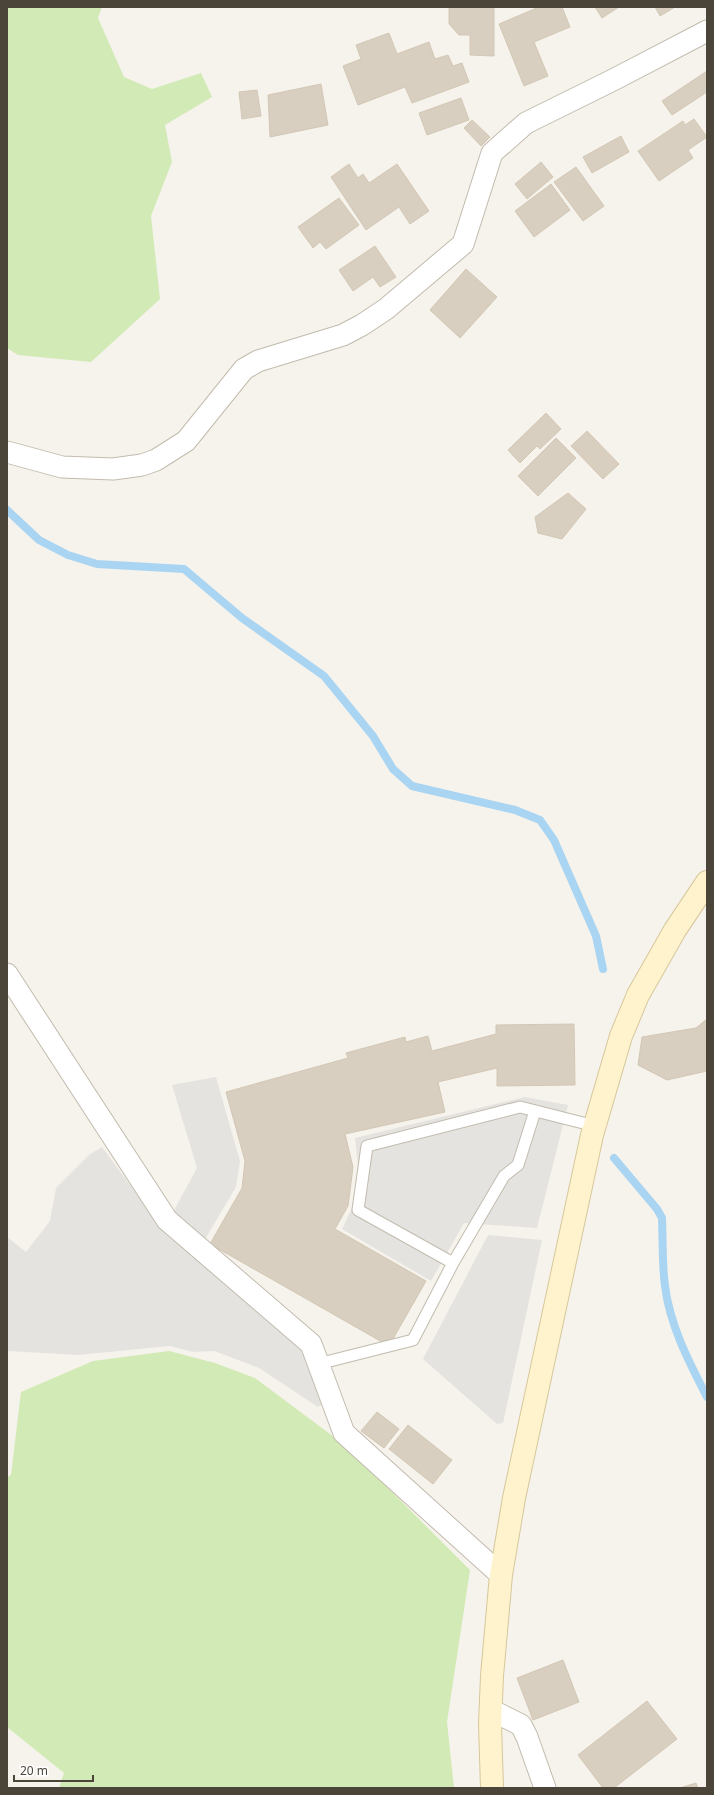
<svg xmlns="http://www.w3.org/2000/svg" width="714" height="1795" viewBox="0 0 714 1795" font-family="'Noto Sans',sans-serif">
	<rect width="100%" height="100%" fill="#f6f3ec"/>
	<path fill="#d2eab5" d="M7 7H102L98 18 124 77 152 89 201 73 212 97 165 125 172 162 151 216 160 299 91 362 18 355 7 348Z
		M169 1351 215 1363 255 1378 334 1437 387 1487 470 1570 447 1722 454 1788H59L64 1773 7 1727V1477L11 1475 21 1392 93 1361Z"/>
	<path fill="#e5e3e0" d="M216 1077 240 1161 236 1187 204 1241 172 1214 197 1168 172 1085Z
		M525 1097 568 1105 537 1228 464 1223 431 1281 342 1229 352 1208 358 1165 355 1138Z
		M102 1147 166 1234 306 1352 327 1402 318 1407 259 1368 214 1351 193 1352 170 1346 78 1355 7 1351V1237L26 1252 50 1221 56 1188 89 1155Z
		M488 1235 542 1240 503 1423 497 1424 423 1359Z"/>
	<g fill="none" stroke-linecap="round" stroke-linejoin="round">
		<path stroke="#a9d4f2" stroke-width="8" d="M7 510 39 540 68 555 97 564 184 569 242 618 324 676 373 736 393 769 412 786 515 810 540 820 554 840 596 936 603 969
			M614 1158 657 1209 662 1218C663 1241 662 1264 665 1286 670 1326 689 1362 707 1397"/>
	</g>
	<path fill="#d8cfc1" stroke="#d3c7b4" d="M449 7H494V56L470 55V35H459L449 24Z
		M539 7H562L570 27 534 42 548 76 524 86 499 24Z
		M595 7H619L602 18Z
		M655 7H675L660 16Z
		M389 33 397 54 429 42 435 59 448 55 453 66 462 63 469 82 412 103 405 87 358 105 343 66 361 59 356 45Z
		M707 71V92L672 115 662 101Z
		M321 84 328 125 270 137 268 95Z
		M257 90 261 116 242 119 239 92Z
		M461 98 469 120 427 135 419 113Z
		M694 119 707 137 688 150 693 158 659 181 638 151 683 121 685 125Z
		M472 120 490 137 481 146 464 128Z
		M621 136 629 152 592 173 583 157Z
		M541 162 553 177 527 199 515 184Z
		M349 164 358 178 363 174 369 183 397 164 429 211 410 224 399 207 366 230 331 177Z
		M576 167 604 206 583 221 554 182Z
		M551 184 570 210 534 237 515 211Z
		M339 198 359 225 326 249 320 242 313 248 298 227Z
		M375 246 396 277 380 287 373 277 353 291 339 270Z
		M466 269 497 297 460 338 430 310Z
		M546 413 561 429 540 449 537 446 520 463 508 450Z
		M587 431 619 464 603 479 571 446Z
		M556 438 576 458 538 496 518 476Z
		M568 493 586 509 562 539 538 533 535 517Z
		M707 1019V1071L667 1080 638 1065 642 1037 696 1028Z
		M574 1024 575 1085 497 1086V1068L438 1082 445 1112 345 1134 353 1167 348 1206 335 1229 426 1281 389 1346 210 1244 242 1188 245 1161 226 1092 348 1058 346 1053 405 1037 406 1042 428 1036 432 1051 496 1034V1025Z
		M377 1412 399 1429 384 1448 361 1431Z
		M408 1425 452 1460 433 1484 389 1449Z
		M563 1660 579 1702 533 1720 517 1678Z
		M647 1701 677 1739 614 1788H603L578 1755Z
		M696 1783 698 1788H680Z"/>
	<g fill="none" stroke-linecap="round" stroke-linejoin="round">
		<defs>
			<path id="lane" d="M535 1111 518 1165 504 1176 453 1263 358 1210 367 1146 520 1107 595 1126
				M318 1364 413 1340 453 1263"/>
			<path id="street" d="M7 452 62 467 113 469 142 465 156 460 186 441 244 369 258 361 343 335 362 325 386 309 463 244 492 153 526 123 613 80 707 31
				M7 974 167 1220 311 1344 344 1433 501 1575
				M491 1710 521 1725 527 1737 545 1788"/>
			<path id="secondary" d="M492 1788 490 1724 492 1676 501 1575 514 1498 592 1135 621 1036 638 995 675 930 707 882"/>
		</defs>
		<use href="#lane" stroke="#c2bbae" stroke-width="13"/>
		<use href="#street" stroke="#c2bbae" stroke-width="23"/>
		<use href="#secondary" stroke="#d6c79b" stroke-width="24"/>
		<use href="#lane" stroke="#fff" stroke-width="11"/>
		<use href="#street" stroke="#fff" stroke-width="21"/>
		<use href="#secondary" stroke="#fff3cd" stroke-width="22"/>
	</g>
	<rect width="714" height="1795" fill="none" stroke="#4b4439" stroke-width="16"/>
	<path d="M14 1775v6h79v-6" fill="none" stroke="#4b4439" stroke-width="2"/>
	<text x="20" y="1775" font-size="12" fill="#4b4439" stroke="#ffffff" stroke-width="3" paint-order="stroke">20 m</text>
</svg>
